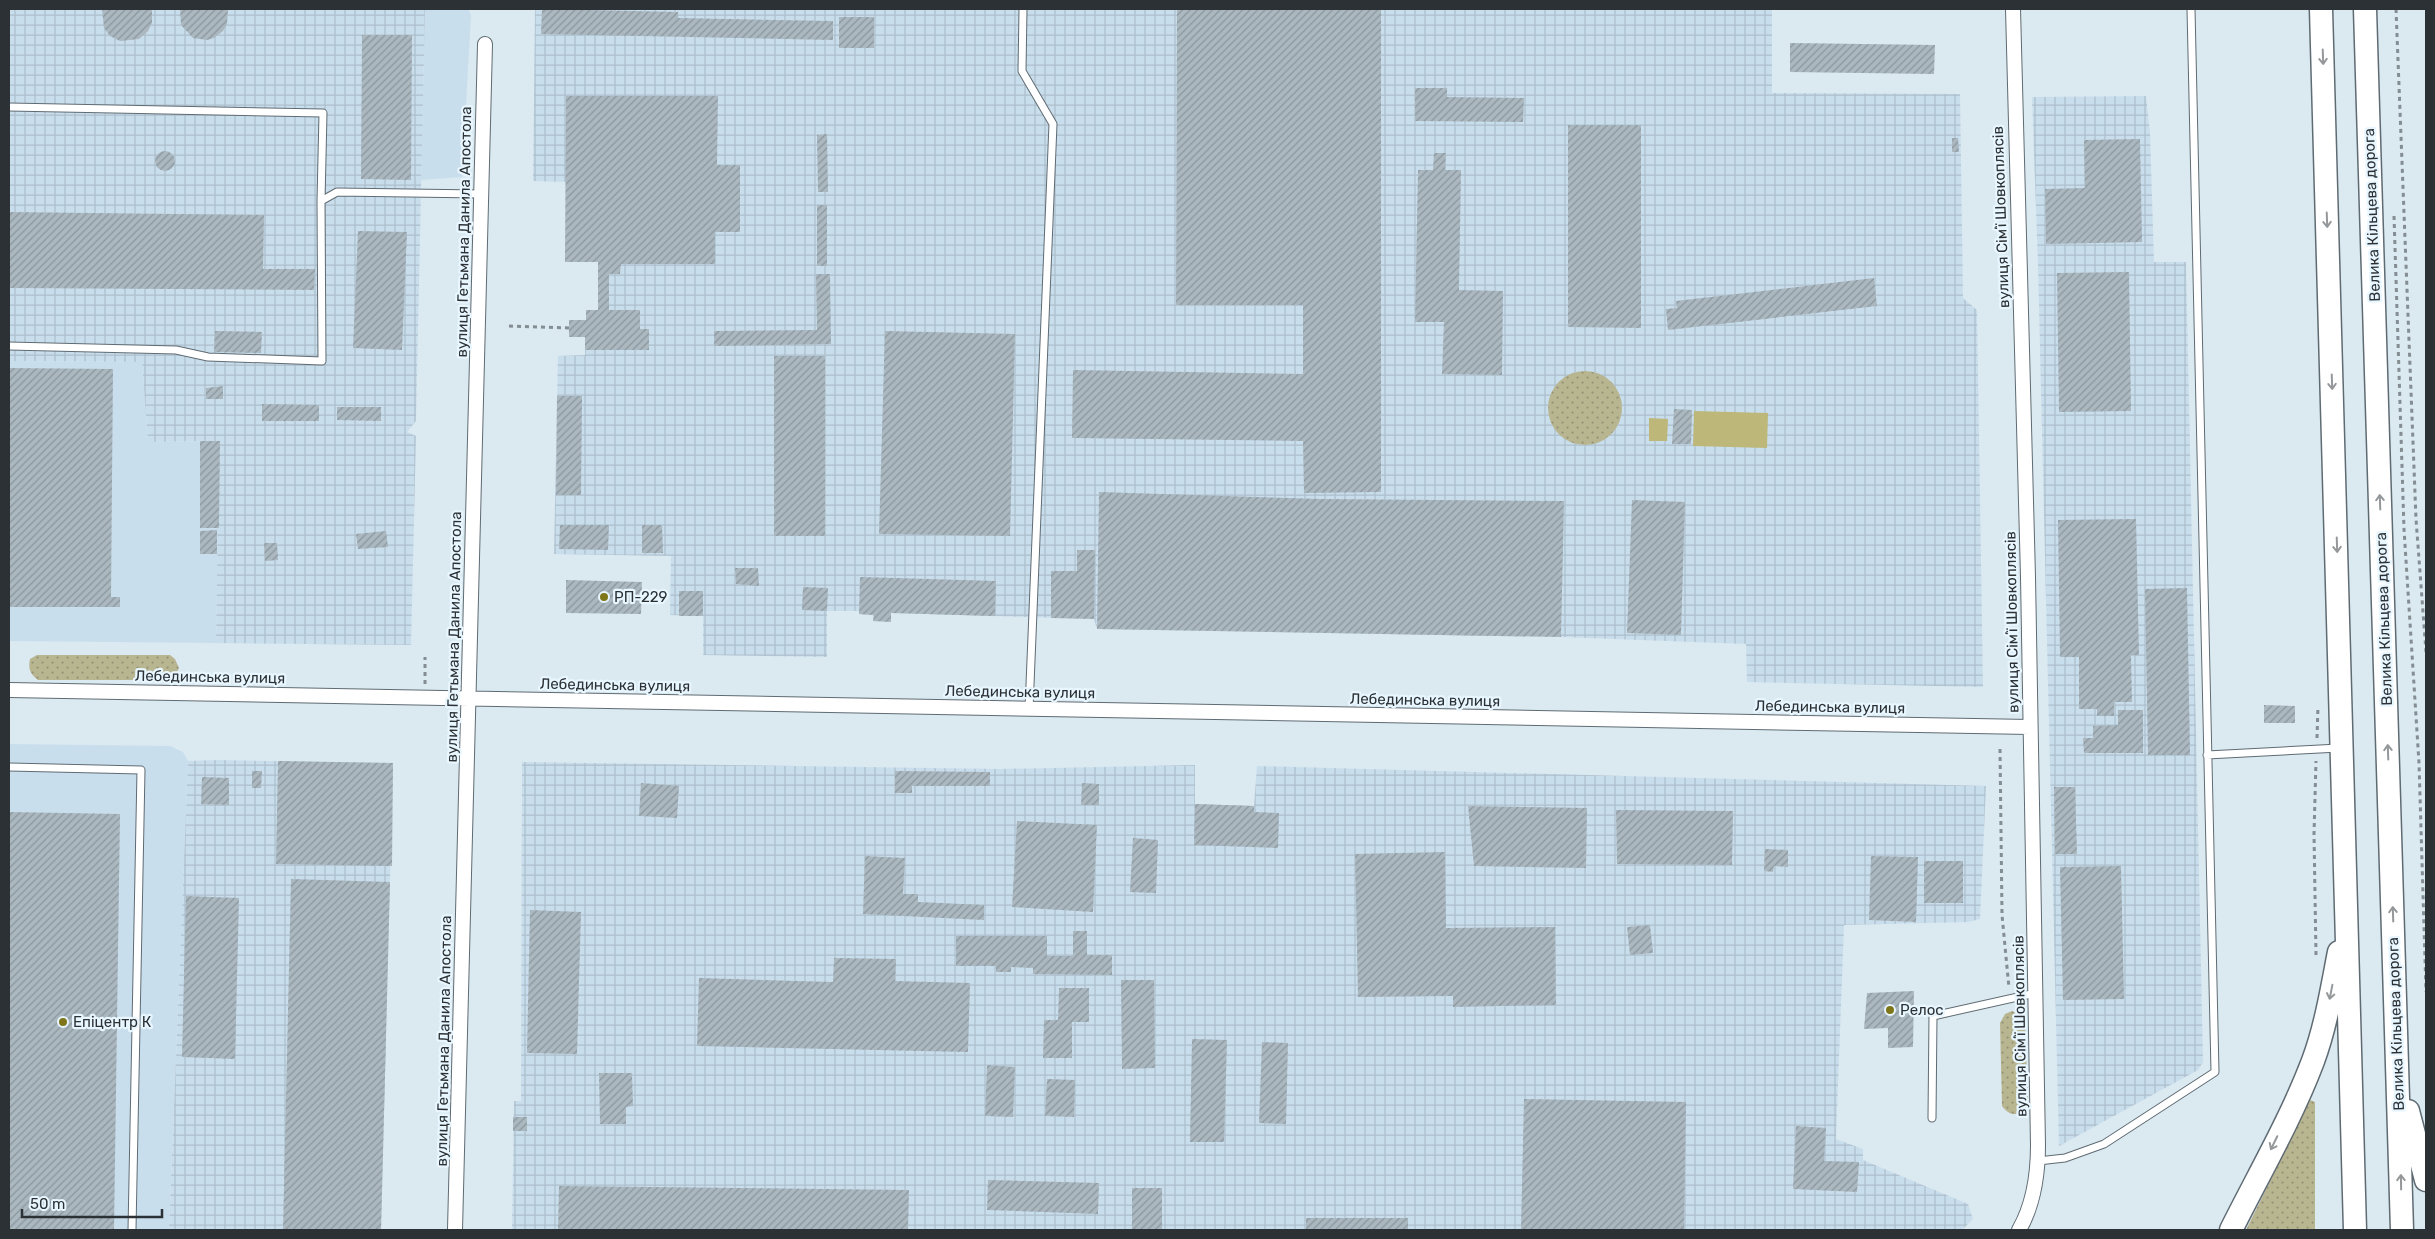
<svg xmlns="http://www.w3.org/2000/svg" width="2435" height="1239" viewBox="0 0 2435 1239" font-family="Rubik,sans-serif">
	<defs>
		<pattern id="industrial-grid" width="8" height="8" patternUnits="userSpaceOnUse" patternTransform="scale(1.25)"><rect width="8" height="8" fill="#c9deec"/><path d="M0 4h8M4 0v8" fill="none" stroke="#adbfcb"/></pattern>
		<pattern id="green-dots" width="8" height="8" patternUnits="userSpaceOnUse" patternTransform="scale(1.25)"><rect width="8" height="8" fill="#b8b591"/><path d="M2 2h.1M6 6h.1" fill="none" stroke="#969477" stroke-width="1.8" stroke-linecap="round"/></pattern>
		<pattern id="building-hatch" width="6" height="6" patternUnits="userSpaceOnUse" patternTransform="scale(1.25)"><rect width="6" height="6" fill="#abb8c0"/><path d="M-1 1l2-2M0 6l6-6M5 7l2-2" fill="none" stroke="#8b969d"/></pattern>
	</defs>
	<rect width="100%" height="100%" fill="#dbe9f1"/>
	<path fill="#c9deec" d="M425 9H468L471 15 462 177 421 180Z
		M9 361 142 362 148 442 220 441 216 643 9 641Z
		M9 744 170 746 183 752 188 761 169 1230H9Z"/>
	<path fill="url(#industrial-grid)" d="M9 9H425L416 421 407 432 416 436 411 645 216 643 219 441 148 442 142 362 9 361Z
		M535 9H1772V93L1960 94 1963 298 1977 310 1983 687 1747 682 1746 644 1561 637 1097 629 1094 619 891 613V622L873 621V615L859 614V611H827V657L703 655V616L670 615 671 556 554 554 558 356 585 355V337H569V320H586V310H598V262L566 182 533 181Z
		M2146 96 2150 132 2154 262H2186L2203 1062 2198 1070 2059 1146 2038 264 2032 97Z
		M217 760 393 763 381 1230H169L188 761Z
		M522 762 999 769 1195 765V804L1254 806 1257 766 1986 786 1980 919 1968 922 1844 925 1836 1139 1863 1149V1160L1968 1204 1973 1219 1962 1230H512L514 1101H521Z"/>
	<path fill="url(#green-dots)" d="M1548 408a37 37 0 1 1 74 0a37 37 0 1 1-74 0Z
		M37 655H170L175 659 179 668 175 676 169 680H38C30 674 28 669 30 659Z
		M2012 1011 2019 1014 2025 1021 2028 1104C2020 1116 2011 1118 2002 1106L2000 1023 2005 1014Z
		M2310 1100 2315 1102V1230H2246Z"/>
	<path fill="#bdb779" d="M1694 411 1768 413 1767 448 1693 446Z
		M1649 418 1668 419 1667 441H1649Z"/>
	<path fill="url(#building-hatch)" d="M102 9H152V23L148 31 139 39 120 41 110 36 104 28Z
		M180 9H228L227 24 223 31 214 38 207 40 193 38 181 25Z
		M542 9 678 12V18L833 21V40L541 34Z
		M1177 9H1381V492L1304 493 1303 441 1072 438 1073 370 1303 374V305H1176Z
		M839 17H874V48H839Z
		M362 35H412L411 180 361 179Z
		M1790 43 1935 45 1934 74 1790 72Z
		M1415 88H1447V97L1524 98 1523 122 1415 121Z
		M566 96H718L717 165H740V232H715V264H621L620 274H609V310H640V329H649V350H585V337H569V320H586V310H598V262H565Z
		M1568 125H1641V328L1568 327Z
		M827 134 828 192H818L817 135Z
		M1952 138H1958L1959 152H1952Z
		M2140 139 2142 242 2046 244 2045 189 2085 188 2084 140Z
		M155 161a10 10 0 1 1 20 0a10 10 0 1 1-20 0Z
		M1434 153H1446L1445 170H1461L1459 290 1503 291 1502 375 1442 374 1444 322H1415L1418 170H1433Z
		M817 205H827V266H817Z
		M9 212 264 215 263 269H315L314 290 9 288Z
		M358 231 407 232 402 350 353 348Z
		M2129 272 2131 411 2059 412 2057 273Z
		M816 274H830L831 344 714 346V331L817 330Z
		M1874 278 1877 306 1668 330 1666 309 1677 308 1676 301Z
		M215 331 262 332 261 353 214 352Z
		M885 331 1015 334 1010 536 879 534Z
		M774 356H825V536H774Z
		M10 368 113 369 111 597H120V607H9Z
		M223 386V399H206V388Z
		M557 396H582L581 495H556Z
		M262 404 319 405V421H262Z
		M337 407H381V421L337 420Z
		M1674 409 1692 410 1691 444H1672Z
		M200 441H220L219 528H200Z
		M1099 492 1321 499 1564 501 1561 637 1097 629Z
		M1632 500 1685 502 1681 635 1627 633Z
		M2136 519 2139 655H2131L2132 702H2114V716H2097V709H2079V657H2060L2058 520Z
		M560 525H609L608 550 559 549Z
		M642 525H662L663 553H642Z
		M217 530V554H200V531Z
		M386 531 388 547 358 549 356 534Z
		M264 543H277L278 560 265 561Z
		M1077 550H1095L1094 619 1051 618V571H1077Z
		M735 568H758L759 586 736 584Z
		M860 577 996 581 995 616 891 613V622L873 621 874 615 859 614Z
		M566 580 642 582 641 614 566 613Z
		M803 587 828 588 827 611 802 610Z
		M2187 588 2190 755H2148L2145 589Z
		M679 591H703V616H679Z
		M2264 705 2295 706V723H2264Z
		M2118 710H2143V753H2084L2083 738H2093V726L2118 725Z
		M278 761 393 763 392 866 276 864Z
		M252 771H262L261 788H252Z
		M895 771 990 772V786H912V793H895Z
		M202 777 229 778V805L201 804Z
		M641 783 679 786 677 818 639 816Z
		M1082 783 1099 784V805H1081Z
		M2054 787H2075L2077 854H2055Z
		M1195 804 1254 806V812L1279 813 1278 848 1194 845Z
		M1468 806 1587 808 1586 868 1474 866Z
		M1616 810 1733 811 1732 865 1617 864Z
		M9 812 120 814 114 1230H9Z
		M1017 821 1097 825 1093 912 1012 907Z
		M1133 838 1158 840 1156 893 1130 892Z
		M1765 849 1788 850V867L1774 866 1773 872 1764 871Z
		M1445 852 1446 928 1555 927 1556 1005 1453 1007V996L1358 997 1355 854Z
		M865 856 905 858 903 894H918V902L984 905V920L863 914Z
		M1871 856 1918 857 1916 922 1869 920Z
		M1924 861H1963V903H1924Z
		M2121 866 2124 999 2063 1000 2060 867Z
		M291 879 390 882 381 1230H283Z
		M186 896 239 898 235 1059 182 1057Z
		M530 910 581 912 577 1054 527 1053Z
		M1650 925 1653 953 1630 955 1627 927Z
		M1073 931H1087V955H1112V975L1033 974V968L1011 967V972H996V966H956V936H1047V956H1073Z
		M834 958 896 959 895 981 970 983 968 1052 697 1046 699 978 833 982Z
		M1121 980H1154L1155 1068 1122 1069Z
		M1059 988H1089V1022H1072V1058H1043L1044 1020H1058Z
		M1914 991 1913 1047 1888 1048V1028L1864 1029 1867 993Z
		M1192 1039 1227 1040 1224 1142H1190Z
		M1262 1042 1288 1043 1286 1124 1259 1123Z
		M987 1065 1015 1067 1013 1117 985 1116Z
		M599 1073H632L633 1106 626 1107V1124H600Z
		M1047 1079 1075 1080 1074 1117 1045 1116Z
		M1524 1099 1686 1102 1684 1230H1521Z
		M513 1117H527V1131H513Z
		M1796 1126 1826 1128 1824 1161 1859 1162 1857 1192 1793 1189Z
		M988 1180 1099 1183 1098 1214 987 1210Z
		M559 1186 909 1190 908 1230H558Z
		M1132 1188H1162V1230H1132Z
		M1306 1218H1408V1230H1306Z"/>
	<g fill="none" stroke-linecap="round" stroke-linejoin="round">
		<defs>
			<path id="lane" d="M1023 9 1022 71 1053 124 1029 709
				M9 107 323 113 321 201
				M9 346 176 350 208 357 322 361 321 201 337 192 481 194
				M2207 755 2339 748
				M9 767 141 770 132 1230
				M1932 1118 1933 1016 2036 993
				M2038 1161 2065 1158 2104 1144 2215 1072 2191 9"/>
			<path id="street" d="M2013 9 2028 577 2038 1145C2038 1175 2034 1204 2019 1230
				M9 690 2030 727
				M455 1230 485 44"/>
			<path id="primary" d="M2321 9 2355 1230
				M2365 9 2402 1230
				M2408 1111 2426 1180
				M2231 1230C2259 1174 2291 1119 2313 1061 2326 1026 2332 988 2339 952"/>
		</defs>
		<use href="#lane" stroke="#5f6b73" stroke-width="9"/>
		<use href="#street" stroke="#5f6b73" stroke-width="16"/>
		<use href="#primary" stroke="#5f6b73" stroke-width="25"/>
		<path stroke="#838d92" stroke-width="3" stroke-dasharray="4 4" stroke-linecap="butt" d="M2396 9 2416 519 2426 652
			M2394 216 2404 529 2419 763 2426 992
			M509 326 569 328
			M425 684V657
			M2317 738 2318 706
			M2000 749 2002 915 2009 988
			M2316 955 2314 834 2316 761"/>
		<use href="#lane" stroke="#fff" stroke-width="7"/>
		<use href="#street" stroke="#fff" stroke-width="14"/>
		<use href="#primary" stroke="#fff" stroke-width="22"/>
	</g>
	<defs><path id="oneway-shaft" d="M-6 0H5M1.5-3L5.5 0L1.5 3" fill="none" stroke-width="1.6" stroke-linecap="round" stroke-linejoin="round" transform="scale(1.25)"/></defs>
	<g stroke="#95989a">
		<use href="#oneway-shaft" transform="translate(2323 57) rotate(88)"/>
		<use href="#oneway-shaft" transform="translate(2327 220) rotate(88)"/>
		<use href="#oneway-shaft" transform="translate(2332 382) rotate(88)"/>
		<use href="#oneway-shaft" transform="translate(2380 502) rotate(-92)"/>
		<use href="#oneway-shaft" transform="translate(2337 545) rotate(88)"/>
		<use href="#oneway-shaft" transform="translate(2388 752) rotate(-92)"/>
		<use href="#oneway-shaft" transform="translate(2393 914) rotate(-92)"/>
		<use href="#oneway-shaft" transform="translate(2331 992) rotate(101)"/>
		<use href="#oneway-shaft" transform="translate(2274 1143) rotate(116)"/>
		<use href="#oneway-shaft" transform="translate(2401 1182) rotate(-91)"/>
	</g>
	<g fill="#7f761a" stroke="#e8f6ff" stroke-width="2">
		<circle cx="604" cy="597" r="5"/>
		<circle cx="1890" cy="1010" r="5"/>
		<circle cx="63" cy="1022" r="5"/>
	</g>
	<g text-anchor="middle" stroke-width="4.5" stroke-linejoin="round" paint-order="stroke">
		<g font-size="15" fill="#2b3134" stroke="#e8f6ff">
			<text transform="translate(2372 215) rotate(-92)" y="5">Велика Кільцева дорога</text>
			<text transform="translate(2001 217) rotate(-92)" y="5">вулиця Сімʼї Шовкоплясів</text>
			<text transform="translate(464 232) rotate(-89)" y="5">вулиця Гетьмана Данила Апостола</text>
			<text transform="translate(2384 619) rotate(-92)" y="5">Велика Кільцева дорога</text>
			<text transform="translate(2012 622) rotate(-91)" y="5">вулиця Сімʼї Шовкоплясів</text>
			<text transform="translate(454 637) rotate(-89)" y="5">вулиця Гетьмана Данила Апостола</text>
			<text transform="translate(210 677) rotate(1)" y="5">Лебединська вулиця</text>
			<text transform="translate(615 685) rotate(1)" y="5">Лебединська вулиця</text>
			<text transform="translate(1020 692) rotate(1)" y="5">Лебединська вулиця</text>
			<text transform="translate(1425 700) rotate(1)" y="5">Лебединська вулиця</text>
			<text transform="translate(1830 707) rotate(1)" y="5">Лебединська вулиця</text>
			<text transform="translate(2396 1024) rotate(-92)" y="5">Велика Кільцева дорога</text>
			<text transform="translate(2020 1026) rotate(-91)" y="5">вулиця Сімʼї Шовкоплясів</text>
			<text transform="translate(444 1041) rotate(-89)" y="5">вулиця Гетьмана Данила Апостола</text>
		</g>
		<g font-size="15" fill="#2b3134" stroke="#e8f6ff" text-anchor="start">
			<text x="614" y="602">РП-229</text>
			<text x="1900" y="1015">Релос</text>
			<text x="73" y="1027">Епіцентр К</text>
		</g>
	</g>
	<rect width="2435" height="1239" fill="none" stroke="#2b3134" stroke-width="20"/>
	<path d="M22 1209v8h140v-8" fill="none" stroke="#2b3134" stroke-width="2.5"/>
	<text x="30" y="1209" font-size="15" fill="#2b3134" stroke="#e8f6ff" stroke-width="4" paint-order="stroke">50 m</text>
</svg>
